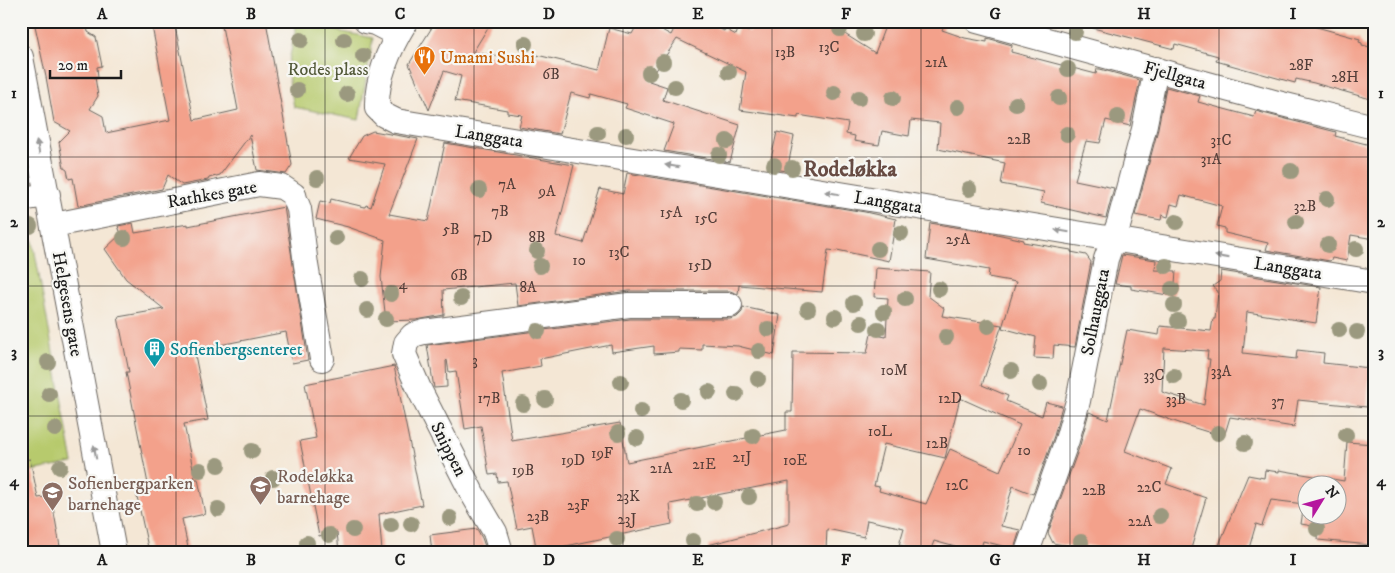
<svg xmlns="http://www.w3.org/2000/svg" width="1395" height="573" viewBox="0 0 1395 573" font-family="'IM FELL DW Pica',serif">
	<rect width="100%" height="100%" fill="#f6f6f2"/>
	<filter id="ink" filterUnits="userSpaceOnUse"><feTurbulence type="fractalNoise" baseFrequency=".02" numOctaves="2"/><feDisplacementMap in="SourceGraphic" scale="10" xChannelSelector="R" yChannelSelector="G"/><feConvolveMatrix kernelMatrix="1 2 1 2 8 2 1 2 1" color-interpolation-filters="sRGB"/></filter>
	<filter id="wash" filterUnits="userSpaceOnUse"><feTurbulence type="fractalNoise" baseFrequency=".0096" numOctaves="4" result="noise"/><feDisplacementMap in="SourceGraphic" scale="20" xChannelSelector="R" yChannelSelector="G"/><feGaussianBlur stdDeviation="1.12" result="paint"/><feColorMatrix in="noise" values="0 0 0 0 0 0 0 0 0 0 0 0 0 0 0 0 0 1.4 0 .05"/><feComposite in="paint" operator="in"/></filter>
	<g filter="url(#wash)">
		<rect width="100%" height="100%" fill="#f4e7d5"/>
		<path fill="#b7ca6d" stroke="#6a7344" d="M297 23 373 38 359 120 294 107 287 70Z
			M30 225 73 463 21 473V226Z"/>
		<g id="blocks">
			<path fill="#f3a18b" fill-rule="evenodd" d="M34 21H86L88 32 96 37 102 66 97 67 98 77H95L98 96 90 109 103 116 106 133 170 120 151 21H174L194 120 238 110 221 21H266L292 165 286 174 257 170 250 135 220 175 209 178 208 180 182 185 168 175 162 189 78 206 73 178 69 179 67 170 64 168 59 142 70 131 54 122 46 77Z
				M436 21H492L473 52 536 63 537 55 599 70 609 28 632 34 639 21H645L671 35 678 21H704L724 31 725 29 736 35 739 27 749 32 758 21H824L875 53 887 21H927L944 25 942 30 965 38 987 42V38L1012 45 1011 52 1096 74 1097 69H1100L1140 80 1130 126 1106 120 1100 143 1086 141 1075 180 1114 188 1106 218 1041 203 1044 192 1001 184 1005 163 938 149 940 123 911 120 909 136 882 131 879 145 854 141 855 136 846 134 848 123 798 115V118L740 110 746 72 677 39 649 81 667 87 663 100 740 125 730 162 664 151 674 124 625 108 627 104 591 94 590 98 571 93 560 134 519 127 522 115 507 113V110L455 101 461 76 444 71 429 110 409 64Z
				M1094 21H1187L1210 28 1212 21H1224L1246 27 1248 21H1295L1360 39 1359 42 1362 43V45L1374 48V100L1314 83 1296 79 1295 83 1234 66 1216 61 1218 56 1175 44 1174 49 1093 28Z
				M1166 87 1200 96 1198 102 1254 117 1256 111 1263 113 1336 132 1335 136 1374 146V239L1351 235 1347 261 1332 258 1330 261 1266 250 1268 243 1225 233V228L1217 226 1222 206 1181 195 1178 206 1171 204 1168 217 1162 215 1161 220 1135 215 1157 133Z
				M373 131 418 139 389 214 428 221 445 143 574 165 556 236 583 243 600 189 623 194 627 173 865 212 896 219 889 261 837 250V251L828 250 822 292 739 285 738 294 730 291H629L518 306 515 283 443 290 444 315 416 320 386 321 381 277 385 240 348 227 316 219 320 201 330 203 331 199 365 207 366 205 371 207 385 164 349 158 362 136Z
				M777 132 794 136 787 171 769 168Z
				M284 207 308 360 292 363 286 332 194 350 208 420 184 424 195 479H198L205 514 182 519 189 552H149L136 492 149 489 126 372H129L118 317 164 309 126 279 105 249 121 234 118 226 133 223 135 233 188 224V226Z
				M930 223 992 233 1024 240 1023 242 1071 250V252L1086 255 1091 262 1075 347 1054 345 1053 359 1034 358 1036 337 1002 328 1016 282 988 277 989 270 926 259Z
				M1122 255 1156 260 1155 270 1176 271 1174 296 1131 289V286L1115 284Z
				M876 268 930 272 928 296 944 308 942 316 1002 325 982 385 1008 396 1006 401 1042 416 1046 402 1062 406 1054 436 1033 494 1013 486 1001 526 1020 530 1014 549 983 541 980 552H973L934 541 930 552H922L899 545 904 528 867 520 864 537 827 529 826 550H820V552H709L708 545 789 524V481L670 504 672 524 537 552 532 526 517 529 507 481 498 482 497 474 489 475 481 426 465 429 456 371 449 372 447 360 446 361 447 387 434 388 427 345 630 319H730L737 317 742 312 743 307 780 315 774 355 738 346 702 344V350L679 349V352L654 354V346L612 352 611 345 540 359 541 366 502 373 512 441 620 423 627 462 786 430V412H792L793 352 867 353 871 334 886 337 888 298 874 297ZM960 398 1020 425 1000 471 950 449 926 504 879 491 880 487 874 486 884 444 945 458Z
				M1221 271 1321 287 1316 323 1247 312 1243 353 1296 359 1297 350 1324 353 1323 363 1370 368 1367 407 1298 400 1294 427 1230 417 1224 437 1182 424 1140 409 1125 451 1172 469 1166 484 1206 498 1190 552H1121L1087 545 1085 549 1053 543 1048 533 1080 445 1089 412 1108 420 1127 330 1159 335 1160 326 1211 331 1213 319H1215L1218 292 1213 286 1220 281ZM1164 348 1208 351 1207 359H1210L1204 405 1162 392Z
				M394 366 422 505 379 514 382 552H339L337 532 319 536 300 441 316 438 305 384Z
				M1347 442 1374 444V496L1370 545 1318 540 1319 527 1301 524 1304 504 1271 500 1262 526 1256 524 1248 552H1216L1248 475 1264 478 1265 470 1279 472V470L1344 481ZM1308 486H1338V516H1308Z
				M30 459 38 498 51 496 61 552H21V460Z
				M477 529 482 538 487 552H432L430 535Z"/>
		</g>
	</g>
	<g filter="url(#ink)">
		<use href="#blocks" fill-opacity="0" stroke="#68635d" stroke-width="1"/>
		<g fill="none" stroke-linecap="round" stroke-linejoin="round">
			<defs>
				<path id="minor" d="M366 21 375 23 398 35
					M406 21C390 47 376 78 377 108L384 115 396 121 1374 282
					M977 21 1274 102 1374 127
					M21 57 114 552
					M21 199 48 195
					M54 225 259 184 282 187 294 195 295 199 299 209 306 265 322 359
					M501 552 495 532 472 493 420 391 404 354 406 343 413 335 424 332 629 305H730
					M1027 552 1067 440 1078 401 1106 259 1119 223 1144 129 1156 69"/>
			</defs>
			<use href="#minor" stroke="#68635d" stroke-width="26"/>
			<use href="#minor" stroke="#fff" stroke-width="24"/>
		</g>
		<g fill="#9b997f">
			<circle cx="840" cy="29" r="8"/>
			<circle cx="1075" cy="32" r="8"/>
			<circle cx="864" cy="34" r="8"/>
			<circle cx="301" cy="40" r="8"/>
			<circle cx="344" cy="40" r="8"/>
			<circle cx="525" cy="44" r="8"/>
			<circle cx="363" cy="56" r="8"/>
			<circle cx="663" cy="62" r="8"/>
			<circle cx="1068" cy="69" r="8"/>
			<circle cx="729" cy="72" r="8"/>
			<circle cx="649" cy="73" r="8"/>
			<circle cx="675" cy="87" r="8"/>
			<circle cx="297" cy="90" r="8"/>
			<circle cx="834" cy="93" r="8"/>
			<circle cx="347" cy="94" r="8"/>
			<circle cx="859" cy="98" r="8"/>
			<circle cx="893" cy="98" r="8"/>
			<circle cx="1059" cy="98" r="8"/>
			<circle cx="1016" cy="104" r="8"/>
			<circle cx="958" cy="107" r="8"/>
			<circle cx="1118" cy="117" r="8"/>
			<circle cx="598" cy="133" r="8"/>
			<circle cx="1067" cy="134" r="8"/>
			<circle cx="626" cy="135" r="8"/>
			<circle cx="727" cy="141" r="8"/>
			<circle cx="719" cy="155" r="8"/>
			<circle cx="774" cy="165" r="8"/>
			<circle cx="792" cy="168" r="8"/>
			<circle cx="1291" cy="171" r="8"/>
			<circle cx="317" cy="178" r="8"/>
			<circle cx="969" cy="189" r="8"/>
			<circle cx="479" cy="190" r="8"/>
			<circle cx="1327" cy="199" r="8"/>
			<circle cx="1176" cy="222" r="8"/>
			<circle cx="1296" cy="222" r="8"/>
			<circle cx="30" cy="226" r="8"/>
			<circle cx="901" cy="233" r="8"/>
			<circle cx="124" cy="238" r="8"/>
			<circle cx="336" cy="238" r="8"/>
			<circle cx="1328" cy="245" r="8"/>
			<circle cx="878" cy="249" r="8"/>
			<circle cx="1356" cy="249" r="8"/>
			<circle cx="537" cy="251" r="8"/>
			<circle cx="540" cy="266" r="8"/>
			<circle cx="1166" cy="266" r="8"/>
			<circle cx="362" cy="279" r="8"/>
			<circle cx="939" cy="289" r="8"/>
			<circle cx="1172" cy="289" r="8"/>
			<circle cx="391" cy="294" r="8"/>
			<circle cx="461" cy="298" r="8"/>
			<circle cx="905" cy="299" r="8"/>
			<circle cx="854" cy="303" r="8"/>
			<circle cx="1174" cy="305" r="8"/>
			<circle cx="808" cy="309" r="8"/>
			<circle cx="367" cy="310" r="8"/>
			<circle cx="884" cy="312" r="8"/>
			<circle cx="835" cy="317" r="8"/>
			<circle cx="386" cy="319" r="8"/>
			<circle cx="1178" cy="321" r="8"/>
			<circle cx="861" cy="323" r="8"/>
			<circle cx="988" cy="326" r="8"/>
			<circle cx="768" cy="329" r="8"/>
			<circle cx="878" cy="329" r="8"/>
			<circle cx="1339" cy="330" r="8"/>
			<circle cx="538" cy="331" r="8"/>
			<circle cx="1357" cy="332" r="8"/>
			<circle cx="946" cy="337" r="8"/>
			<circle cx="759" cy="351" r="8"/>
			<circle cx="48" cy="362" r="8"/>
			<circle cx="1011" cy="371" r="8"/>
			<circle cx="1174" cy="376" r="8"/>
			<circle cx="758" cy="379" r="8"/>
			<circle cx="621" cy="382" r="8"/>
			<circle cx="1040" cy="384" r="8"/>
			<circle cx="709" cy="392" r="8"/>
			<circle cx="49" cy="394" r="8"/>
			<circle cx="736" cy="394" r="8"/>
			<circle cx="545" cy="399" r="8"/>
			<circle cx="681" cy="400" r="8"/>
			<circle cx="523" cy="404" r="8"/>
			<circle cx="641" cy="411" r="8"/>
			<circle cx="55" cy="429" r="8"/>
			<circle cx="618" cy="433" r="8"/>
			<circle cx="1218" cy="433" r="8"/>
			<circle cx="1346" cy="435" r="8"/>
			<circle cx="753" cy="436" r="8"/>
			<circle cx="637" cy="438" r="8"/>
			<circle cx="1245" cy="443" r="8"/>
			<circle cx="252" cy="451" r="8"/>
			<circle cx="218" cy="465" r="8"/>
			<circle cx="60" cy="467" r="8"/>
			<circle cx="200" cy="470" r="8"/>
			<circle cx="273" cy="478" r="8"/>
			<circle cx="749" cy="497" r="8"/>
			<circle cx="714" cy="502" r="8"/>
			<circle cx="697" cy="504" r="8"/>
			<circle cx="218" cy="509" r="8"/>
			<circle cx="1160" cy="516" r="8"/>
			<circle cx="450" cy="518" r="8"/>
			<circle cx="411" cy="524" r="8"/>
			<circle cx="391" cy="525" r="8"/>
			<circle cx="1317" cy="529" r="8"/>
			<circle cx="353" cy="530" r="8"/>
			<circle cx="329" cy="535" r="8"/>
			<circle cx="617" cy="539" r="8"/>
			<circle cx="693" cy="541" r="8"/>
			<circle cx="1081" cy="542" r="8"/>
			<circle cx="307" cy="543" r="8"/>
		</g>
		<defs><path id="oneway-solid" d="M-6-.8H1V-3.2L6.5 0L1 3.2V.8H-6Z" transform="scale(1.25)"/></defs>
		<g fill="#999">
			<use href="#oneway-solid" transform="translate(38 147) rotate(-101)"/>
			<use href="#oneway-solid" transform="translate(672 166) rotate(-171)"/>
			<use href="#oneway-solid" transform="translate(832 193) rotate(-171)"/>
			<use href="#oneway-solid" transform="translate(1062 231) rotate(-171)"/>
			<use href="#oneway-solid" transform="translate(1222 257) rotate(-171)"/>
			<use href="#oneway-solid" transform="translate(95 452) rotate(-100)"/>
		</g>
	</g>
	<path fill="none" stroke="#1c1c1c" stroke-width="1" stroke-opacity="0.55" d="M176 21V552M325 21V552M474 21V552M623 21V552M772 21V552M921 21V552M1070 21V552M1219 21V552M21 157H1374M21 286H1374M21 416H1374"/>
	<defs>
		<symbol id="restaurant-pin" viewBox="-11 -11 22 30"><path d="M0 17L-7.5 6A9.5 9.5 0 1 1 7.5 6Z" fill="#e8710a" stroke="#f6f6f2"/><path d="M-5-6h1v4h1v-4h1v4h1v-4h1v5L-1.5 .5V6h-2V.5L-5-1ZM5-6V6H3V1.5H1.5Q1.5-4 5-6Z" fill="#fff"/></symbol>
		<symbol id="building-pin" viewBox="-11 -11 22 30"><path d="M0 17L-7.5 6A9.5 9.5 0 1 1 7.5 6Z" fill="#0f9aa8" stroke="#f6f6f2"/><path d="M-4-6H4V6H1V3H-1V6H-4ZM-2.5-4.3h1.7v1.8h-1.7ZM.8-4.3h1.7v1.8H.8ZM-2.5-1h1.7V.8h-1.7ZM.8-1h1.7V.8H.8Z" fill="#fff"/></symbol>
		<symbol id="school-pin" viewBox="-11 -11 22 30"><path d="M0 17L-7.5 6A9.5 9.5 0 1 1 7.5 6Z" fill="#8d6e63" stroke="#f6f6f2"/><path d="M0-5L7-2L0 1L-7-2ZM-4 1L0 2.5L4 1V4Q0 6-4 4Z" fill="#fff"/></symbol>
	</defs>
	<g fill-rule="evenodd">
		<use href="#restaurant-pin" x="412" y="44" width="25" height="34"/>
		<use href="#building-pin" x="142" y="336" width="25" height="34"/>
		<use href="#school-pin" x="248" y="474" width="25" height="34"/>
		<use href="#school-pin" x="40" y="480" width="25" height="34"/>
	</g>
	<g text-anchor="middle" stroke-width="4.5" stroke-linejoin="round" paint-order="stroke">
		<g font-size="15" fill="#523d38">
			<text x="829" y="52">13C</text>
			<text x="785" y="57">13B</text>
			<text x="936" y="67">21A</text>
			<text x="1301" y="70">28F</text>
			<text x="551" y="79">6B</text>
			<text x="1345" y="82">28H</text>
			<text x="1019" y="144">22B</text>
			<text x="1221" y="145">31C</text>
			<text x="1211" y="164">31A</text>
			<text x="507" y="189">7A</text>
			<text x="547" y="196">9A</text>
			<text x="1305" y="211">32B</text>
			<text x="500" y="216">7B</text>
			<text x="671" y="217">15A</text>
			<text x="706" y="223">15C</text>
			<text x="451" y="234">5B</text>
			<text x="483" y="242">7D</text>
			<text x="537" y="242">8B</text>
			<text x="958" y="244">25A</text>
			<text x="619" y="257">13C</text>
			<text x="579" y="265">10</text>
			<text x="700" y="270">15D</text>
			<text x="459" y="280">6B</text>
			<text x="403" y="289">4</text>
			<text x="528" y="292">8A</text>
			<text x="475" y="365">3</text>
			<text x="894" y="375">10M</text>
			<text x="1221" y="376">33A</text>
			<text x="1154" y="380">33C</text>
			<text x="489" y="403">17B</text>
			<text x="950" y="403">12D</text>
			<text x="1176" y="404">33B</text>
			<text x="1278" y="406">37</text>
			<text x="880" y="436">10L</text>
			<text x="937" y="448">12B</text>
			<text x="1024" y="455">10</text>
			<text x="602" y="458">19F</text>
			<text x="742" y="462">21J</text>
			<text x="573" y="465">19D</text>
			<text x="795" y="465">10E</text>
			<text x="704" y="469">21E</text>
			<text x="661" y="473">21A</text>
			<text x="523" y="475">19B</text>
			<text x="957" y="490">12C</text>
			<text x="1149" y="492">22C</text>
			<text x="1094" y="495">22B</text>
			<text x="628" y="501">23K</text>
			<text x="578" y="510">23F</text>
			<text x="538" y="521">23B</text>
			<text x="627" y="524">23J</text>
			<text x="1140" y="526">22A</text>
		</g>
		<g font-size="18" fill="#c56008" stroke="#f6f6f2" text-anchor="start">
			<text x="440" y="63">Umami Sushi</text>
		</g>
		<g font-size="18" fill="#525938" stroke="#f6f6f2">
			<text x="328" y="75">Rodes plass</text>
		</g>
		<g font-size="18" fill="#1c1c1c" stroke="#f6f6f2">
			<text transform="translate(1175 75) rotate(15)" y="6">Fjellgata</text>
			<text transform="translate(489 136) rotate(9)" y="6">Langgata</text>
			<text transform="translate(212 194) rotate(-10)" y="6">Rathkes gate</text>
			<text transform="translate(888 202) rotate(9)" y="6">Langgata</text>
			<text transform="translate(1288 268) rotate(9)" y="6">Langgata</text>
			<text transform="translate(68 304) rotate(80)" y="6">Helgesens gate</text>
			<text transform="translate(1095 312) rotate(-79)" y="6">Solhauggata</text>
			<text transform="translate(449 449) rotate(63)" y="6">Snippen</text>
		</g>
		<g font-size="18" fill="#0d838f" stroke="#f6f6f2" text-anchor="start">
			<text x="170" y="355">Sofienbergsenteret</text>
		</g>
		<g font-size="18" fill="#785e54" stroke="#f6f6f2" text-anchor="start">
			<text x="277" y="482">Rodeløkka<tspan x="277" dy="21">barnehage</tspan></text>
			<text x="68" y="489">Sofienbergparken<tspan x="68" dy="21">barnehage</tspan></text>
		</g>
		<g font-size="22" font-weight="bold" fill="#674b43" stroke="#f6f6f2">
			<text x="850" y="176">Rodeløkka</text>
		</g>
	</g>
	<rect width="1395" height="573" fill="none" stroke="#f6f6f2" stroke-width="55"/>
	<g transform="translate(1322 500) rotate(53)"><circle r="24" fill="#f6f6f2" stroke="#9f9f9c"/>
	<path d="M0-4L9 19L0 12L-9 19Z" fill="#b5179e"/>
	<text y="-8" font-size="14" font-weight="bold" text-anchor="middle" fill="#1c1c1c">N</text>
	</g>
	<path d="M50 70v8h71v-8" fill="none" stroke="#1c1c1c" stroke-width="2.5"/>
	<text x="58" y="70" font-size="15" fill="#1c1c1c" stroke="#f6f6f2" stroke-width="4" paint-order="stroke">20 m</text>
	<rect x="28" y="28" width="1340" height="518" fill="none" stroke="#1c1c1c" stroke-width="2"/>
	<g font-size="16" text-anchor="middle" font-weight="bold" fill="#1c1c1c">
		<text x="102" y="19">A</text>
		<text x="251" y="19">B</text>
		<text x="400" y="19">C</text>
		<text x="549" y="19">D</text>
		<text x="698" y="19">E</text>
		<text x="846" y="19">F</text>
		<text x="995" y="19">G</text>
		<text x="1144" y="19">H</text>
		<text x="1293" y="19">I</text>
		<text x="14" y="98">1</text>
		<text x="1381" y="98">1</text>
		<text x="14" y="227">2</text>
		<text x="1381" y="227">2</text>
		<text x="14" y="357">3</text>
		<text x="1381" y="357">3</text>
		<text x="14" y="486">4</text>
		<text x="1381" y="486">4</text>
		<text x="102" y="565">A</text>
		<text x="251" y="565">B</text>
		<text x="400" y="565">C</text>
		<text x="549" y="565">D</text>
		<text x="698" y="565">E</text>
		<text x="846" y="565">F</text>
		<text x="995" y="565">G</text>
		<text x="1144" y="565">H</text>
		<text x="1293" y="565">I</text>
	</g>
</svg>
